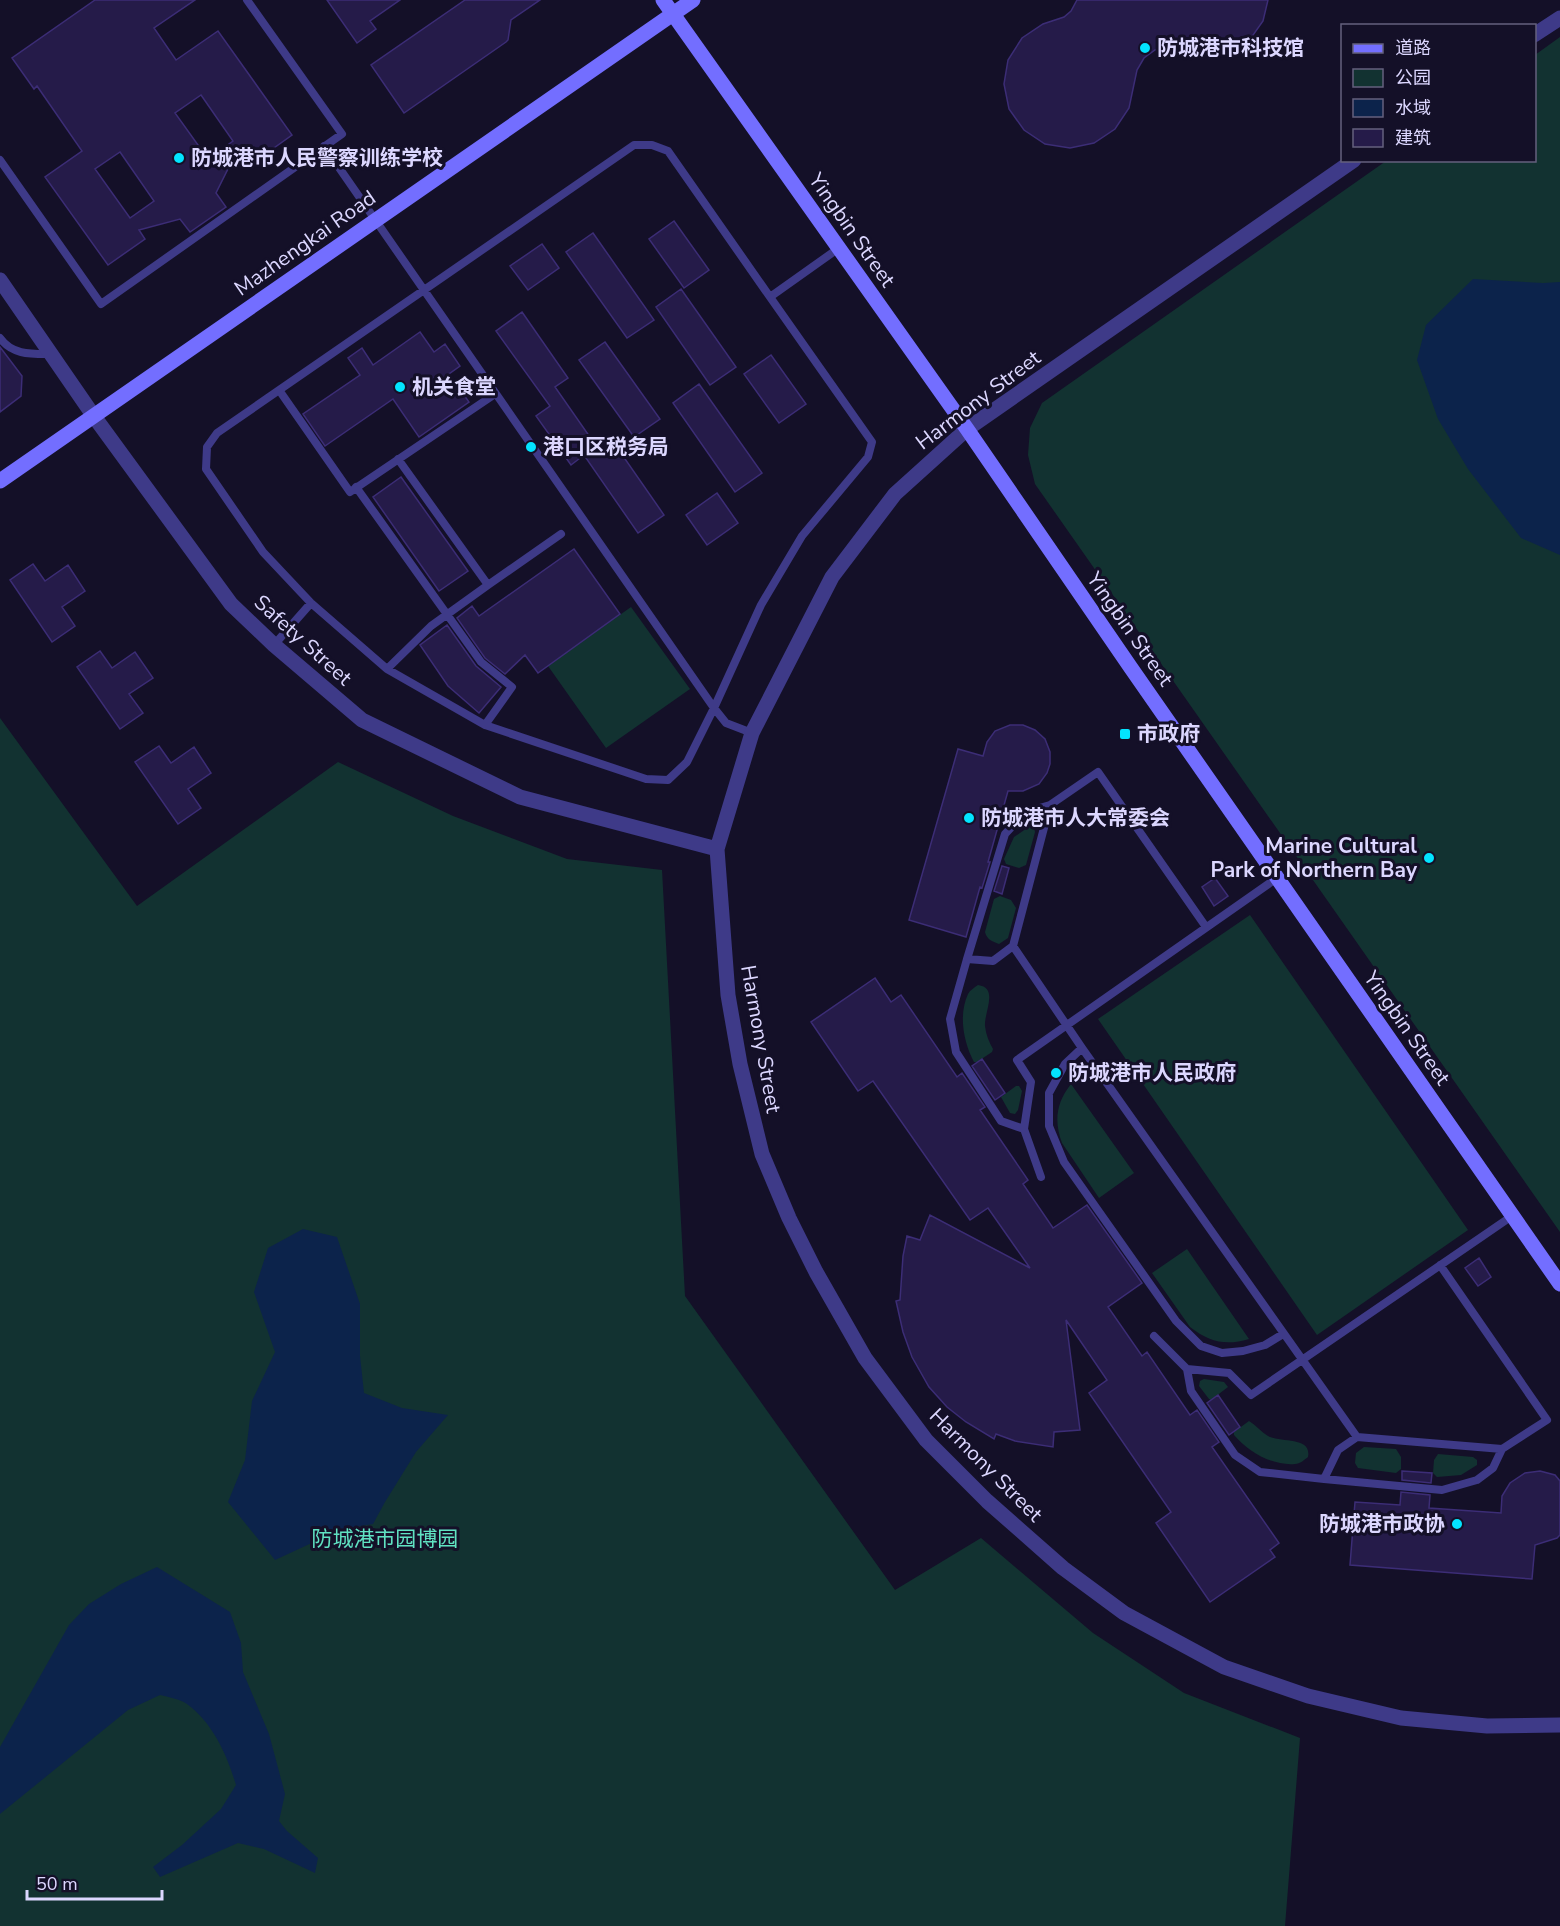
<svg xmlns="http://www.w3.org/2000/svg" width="1560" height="1926" viewBox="0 0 1560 1926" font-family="'Nunito Sans','Noto Sans SC',sans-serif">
	<rect width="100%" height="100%" fill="#141028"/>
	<path fill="#123231" d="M1560 37V1232L1035 484 1028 455 1030 428 1042 403 1386 161 1534 160 1535 55Z
		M631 607 690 689 606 748 548 666Z
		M0 718 137 906 338 762 453 816 567 859 662 870 685 1296 895 1590 981 1538 1093 1633 1184 1693 1300 1738 1285 1926H0Z
		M1030 826 1034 828 1035 832 1026 865 1019 868 1006 864 1004 859 1014 837Z
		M1000 896 1011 900 1016 908 1008 938 999 944C992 941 987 940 985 932L994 899Z
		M1250 915 1468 1230 1317 1335 1098 1019Z
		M978 985C999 988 984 1012 985 1026 986 1035 989 1042 993 1049L992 1052 977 1062H974C964 1043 958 1016 968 994 970 990 974 988 978 985Z
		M1071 1084 1134 1173 1099 1198 1062 1143C1054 1121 1056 1103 1071 1084Z
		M1016 1086H1019L1022 1091 1018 1110 1015 1114 1010 1113 1001 1097Z
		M1187 1249 1249 1339C1226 1346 1209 1342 1190 1327L1152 1273Z
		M1204 1379 1224 1382 1228 1387 1211 1400 1209 1399 1199 1386 1200 1381Z
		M1249 1421C1256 1425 1261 1432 1268 1436 1281 1443 1312 1436 1308 1457 1304 1460 1300 1464 1295 1464 1271 1466 1248 1451 1234 1435V1432Z
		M1364 1447 1396 1449 1401 1457V1469L1396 1473 1358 1468 1355 1463 1356 1453Z
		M1438 1454 1473 1457 1477 1460V1465L1461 1475 1437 1477 1433 1473 1434 1460Z"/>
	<path fill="#0c234b" d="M1473 279 1543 283 1560 282V555L1521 538 1468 469 1438 419 1417 360 1426 325Z
		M303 1229 337 1237 360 1304V1356L364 1393 402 1408 448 1415 416 1452 385 1502 373 1524 342 1529 275 1560 228 1502 245 1460 252 1401 275 1352 254 1292 268 1248Z
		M157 1567 230 1612 241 1643 243 1672 269 1734 285 1794 279 1821 287 1831 318 1858 315 1873 264 1849 238 1843 160 1877 153 1867 182 1845 221 1809 236 1785C227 1755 213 1723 187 1704 180 1699 168 1697 160 1695L128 1710 0 1814V1747L69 1625 89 1604 121 1584Z"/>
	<path fill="#251b49" stroke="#3c2d76" stroke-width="1.5" fill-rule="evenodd" d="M95 0H195L154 28 176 60 218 31 292 135 250 165 238 149 216 193 226 207 190 232 180 219 139 230 145 239 108 265 45 177 82 151 37 86 34 89 12 58ZM201 95 233 141 208 159 175 113ZM120 152 154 201 130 218 95 169Z
		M327 0H400L370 21 376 29 357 43Z
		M465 0H540L511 20 508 40 506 42 404 113 371 65Z
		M1077 0H1268L1263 21 1251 38 1234 49 1214 52 1181 44 1168 45 1155 50 1144 58 1137 70 1129 108 1115 129 1094 143 1070 148 1045 144 1024 130 1009 109 1004 84 1008 60 1022 38 1043 24 1064 17 1071 11Z
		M674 221 709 270 684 288 649 239Z
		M593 233 654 320 627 338 566 252Z
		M542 244 559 268 528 290 510 266Z
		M681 289 736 367 710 385 656 307Z
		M522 312 568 378 555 387 601 453 614 443 664 515 638 533 584 455 571 465 536 416 550 406 496 331Z
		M420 332 434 352 445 344 460 366 449 374 469 402 419 437 393 399 325 446 303 414 360 375 348 358 362 348 373 365Z
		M605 342 660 419 634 437 579 360Z
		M0 347 22 376 21 396 0 412Z
		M771 355 806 404 779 423 744 374Z
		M699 384 762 473 735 492 673 403Z
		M401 477 468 571 439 591 373 497Z
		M717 493 738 523 707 545 686 515Z
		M574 549 620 614 538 673 525 655 505 674 485 658 457 618 472 606 479 616Z
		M33 564 45 581 68 565 85 591 62 607 75 626 52 642 10 580Z
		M447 625 476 666 501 687 479 713 448 686 420 645Z
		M100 651 112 668 135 652 153 678 129 694 143 713 120 729 77 667Z
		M1010 725H1023L1035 730 1045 739 1050 752V764L1047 773 1039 784 1023 791H1008L988 862H990L982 888 980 887 966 937 909 920 958 749 983 756 987 742 995 731Z
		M159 746 171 763 194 747 211 773 188 789 201 808 178 824 135 762Z
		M1002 866 1009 868 1002 894 994 891Z
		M1215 878 1228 896 1214 906 1202 887Z
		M875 978 891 1002 901 995 957 1077 962 1073 985 1107 980 1110 1028 1180 1023 1184 1053 1228 1087 1205 1142 1283 1108 1307 1142 1356 1147 1352 1190 1415 1197 1410 1219 1442 1212 1447 1279 1543 1270 1550 1275 1557 1210 1602 1156 1523 1171 1512 1089 1393 1107 1380 1066 1320 1080 1430 1054 1432 1053 1447 1015 1441 996 1434 994 1439 966 1422 947 1407 929 1387 912 1357 903 1332 896 1301 900 1300 903 1256 907 1236 920 1240 930 1215 1030 1268 988 1208 970 1220 873 1081 858 1091 811 1022Z
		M982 1059 1005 1093 995 1100 972 1066Z
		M1479 1258 1491 1277 1478 1286 1465 1268Z
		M1218 1395 1240 1427 1229 1435 1207 1403Z
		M1402 1471 1432 1473 1431 1483 1402 1480Z
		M1540 1471 1555 1475 1560 1481V1535L1557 1538 1535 1545 1532 1579 1350 1565 1355 1502 1400 1505 1401 1492 1430 1495 1429 1508 1501 1513 1502 1496 1510 1483 1525 1473Z"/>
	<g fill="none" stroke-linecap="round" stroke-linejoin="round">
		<path stroke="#3e3a88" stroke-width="8" d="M324 146 714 708 726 723 752 733
			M0 160 101 304 342 134 247 0
			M770 297 872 442 868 457 802 536 761 605 714 708 687 762 668 780 646 779 485 725 387 669 311 603 263 552 206 469 207 447 217 433 634 145H652L668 151 770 297 839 248
			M0 338C12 355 31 354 50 354
			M279 390 350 492 495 394
			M356 487 481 662 512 687 485 725
			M488 585 561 534
			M274 645 311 603
			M387 669 431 626 488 585 398 459
			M1206 927 1098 772 1050 805 1013 946 1082 1048 1357 1437 1502 1449 1547 1420 1440 1265
			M1013 946 993 961 967 959 950 1019 956 1052 1001 1121 1024 1129
			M967 959 1005 834 1022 816 1036 809 1050 805
			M1082 1048 1065 1064 1049 1093V1126L1064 1162 1176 1321 1201 1346 1222 1353 1243 1351 1265 1345 1283 1334
			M1041 1177 1024 1129 1031 1082 1017 1060 1277 878
			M1154 1336 1187 1369 1229 1373 1251 1395 1512 1216
			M1187 1369 1191 1391 1235 1455 1260 1472 1324 1479 1338 1450 1357 1437
			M1324 1479 1442 1490 1477 1480 1493 1468 1502 1449"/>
		<path stroke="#3e3a88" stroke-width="15" d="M1534 35 1560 18
			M1354 160 967 429 895 494 832 577 752 733 717 849 728 995 740 1064 762 1154 789 1218 816 1272 865 1358 926 1440 987 1501 1063 1568 1124 1613 1224 1667 1308 1696 1401 1718 1487 1726 1560 1725
			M0 280 93 415 231 604 274 645 362 720 520 797 717 849"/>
		<path stroke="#736eff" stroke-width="15" d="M663 0 967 429 1131 668 1560 1284
			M0 481 693 0"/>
	</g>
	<g fill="#03e4ff" stroke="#141028" stroke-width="2">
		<circle cx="1145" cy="48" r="6"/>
		<circle cx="179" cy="158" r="6"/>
		<circle cx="400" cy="387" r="6"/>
		<circle cx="531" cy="447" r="6"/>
		<rect x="1119" y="728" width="12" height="12" rx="3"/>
		<circle cx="969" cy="818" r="6"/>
		<circle cx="1429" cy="858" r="6"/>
		<circle cx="1056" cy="1073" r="6"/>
		<circle cx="1457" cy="1524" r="6"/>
	</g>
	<g text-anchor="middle" stroke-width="6" stroke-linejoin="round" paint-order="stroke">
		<g font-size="21" font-weight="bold" fill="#dcd7ff" stroke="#141028" text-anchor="start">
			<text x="1157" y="55">防城港市科技馆</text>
			<text x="191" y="165">防城港市人民警察训练学校</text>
			<text x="412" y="394">机关食堂</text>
			<text x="543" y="454">港口区税务局</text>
			<text x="1137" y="741">市政府</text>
			<text x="981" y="825">防城港市人大常委会</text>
			<text x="1417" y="853" text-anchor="end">Marine Cultural<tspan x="1417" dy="24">Park of Northern Bay</tspan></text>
			<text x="1068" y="1080">防城港市人民政府</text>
			<text x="1445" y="1531" text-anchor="end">防城港市政协</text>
		</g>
		<g font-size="21" fill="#dcd7ff" stroke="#141028">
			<text transform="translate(852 230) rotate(55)" y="7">Yingbin Street</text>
			<text transform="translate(305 243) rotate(-35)" y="7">Mazhengkai Road</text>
			<text transform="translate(978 400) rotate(-37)" y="7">Harmony Street</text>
			<text transform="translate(1130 629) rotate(55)" y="7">Yingbin Street</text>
			<text transform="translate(303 640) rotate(42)" y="7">Safety Street</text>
			<text transform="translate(1407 1028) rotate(55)" y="7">Yingbin Street</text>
			<text transform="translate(761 1039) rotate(80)" y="7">Harmony Street</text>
			<text transform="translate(986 1465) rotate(45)" y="7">Harmony Street</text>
		</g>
		<g font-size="21" fill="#60e2c2" stroke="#141028">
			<text x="385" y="1546">防城港市园博园</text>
		</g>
	</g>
	<rect x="1341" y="24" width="195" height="138" fill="#141028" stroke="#64607e" stroke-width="1.5"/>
	<rect x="1353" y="44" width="30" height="9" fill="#736eff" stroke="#64607e" stroke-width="1.5"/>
	<text x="1395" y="54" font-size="18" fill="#dcd7ff">道路</text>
	<rect x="1353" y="69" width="30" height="18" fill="#123231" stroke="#64607e" stroke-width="1.5"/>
	<text x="1395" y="84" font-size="18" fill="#dcd7ff">公园</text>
	<rect x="1353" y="99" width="30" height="18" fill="#0c234b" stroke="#64607e" stroke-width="1.5"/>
	<text x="1395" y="114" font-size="18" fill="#dcd7ff">水域</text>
	<rect x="1353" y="129" width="30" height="18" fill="#251b49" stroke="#64607e" stroke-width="1.5"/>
	<text x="1395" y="144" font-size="18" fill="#dcd7ff">建筑</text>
	<path d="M27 1890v9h135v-9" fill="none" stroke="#dcd7ff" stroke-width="3"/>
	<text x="36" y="1890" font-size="18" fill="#dcd7ff" stroke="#141028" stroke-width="4.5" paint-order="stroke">50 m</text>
</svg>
